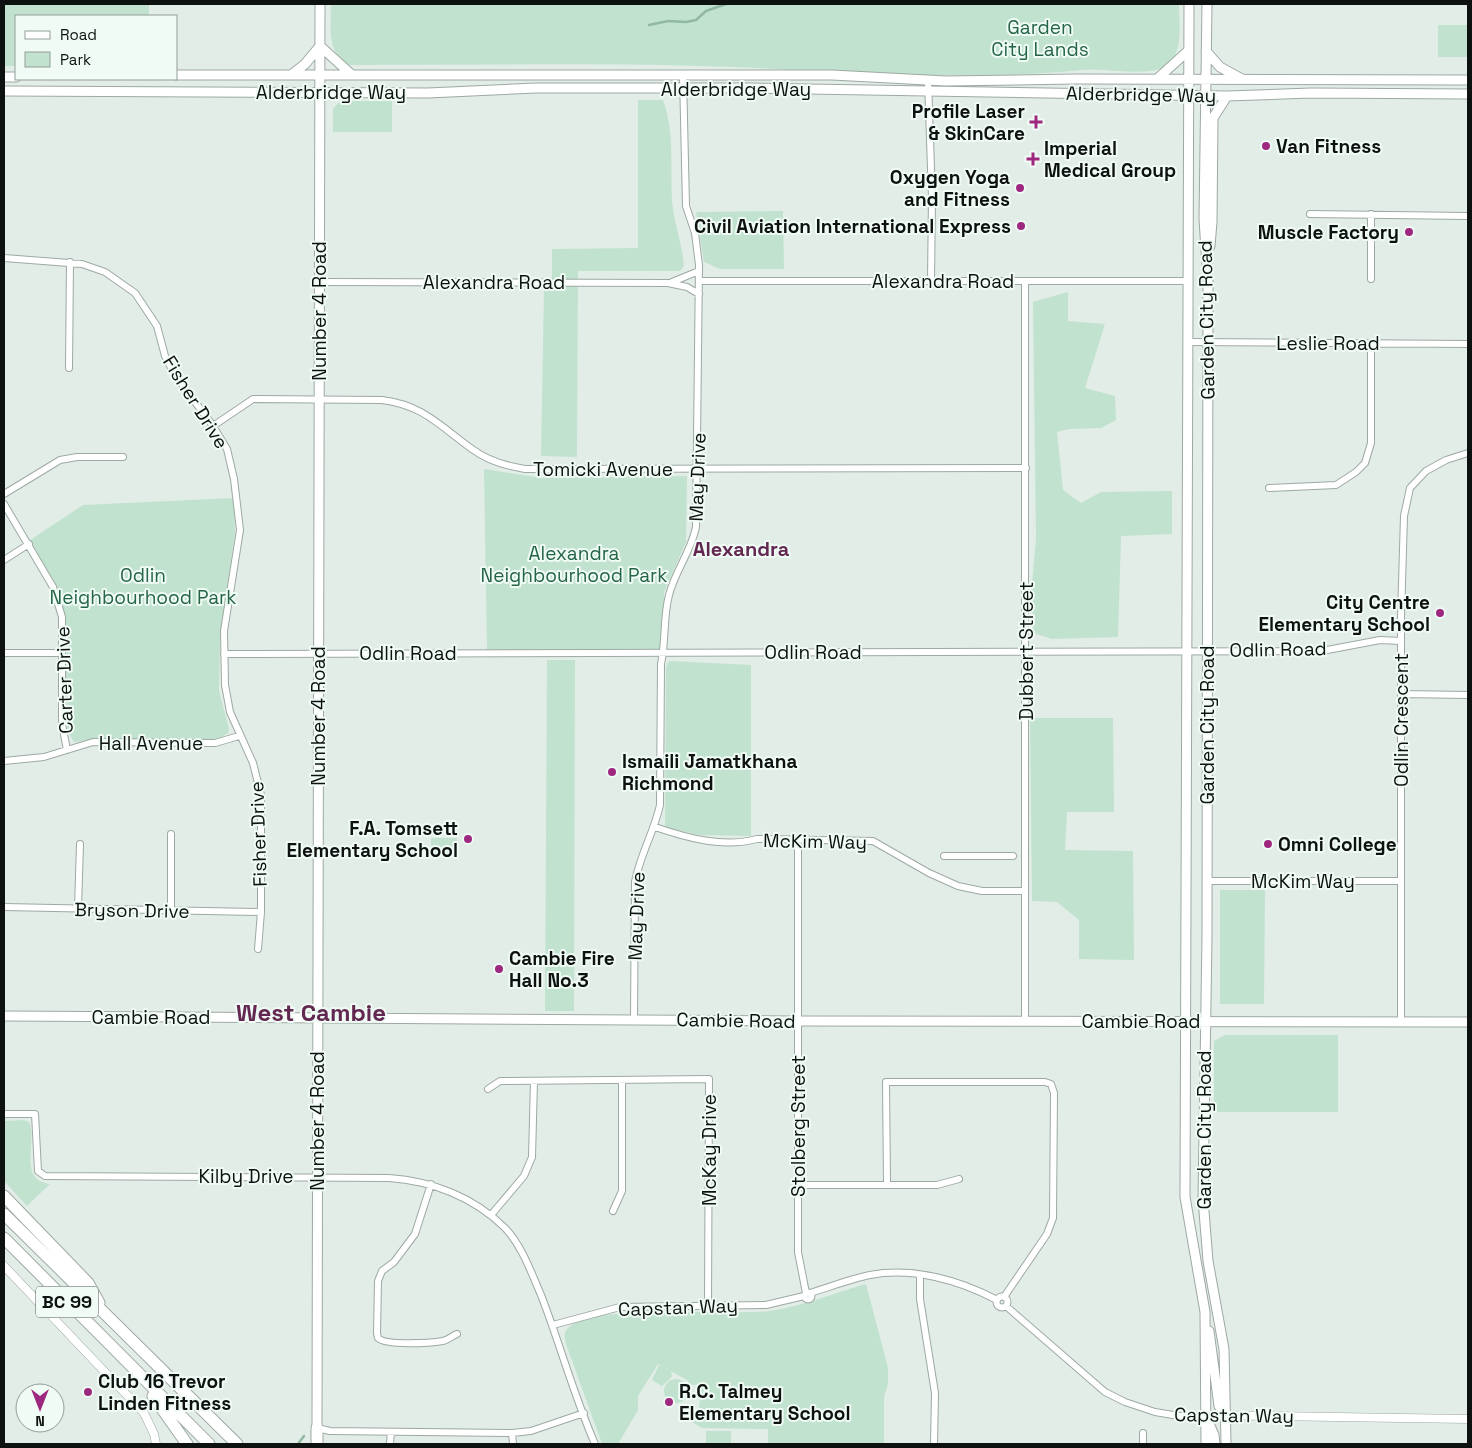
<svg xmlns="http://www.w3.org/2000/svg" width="1472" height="1448" viewBox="0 0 1472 1448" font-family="'Space Grotesk',sans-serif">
	<rect width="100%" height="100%" fill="#e2ede7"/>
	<path fill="#c1e2cf" d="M4 4H149V16H16V66H4Z
		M331 4H1179C1179 24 1185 58 1162 68 1144 76 1103 68 1082 70 955 83 826 69 700 66 582 63 465 65 348 65 326 51 331 27 331 4Z
		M1438 25H1468V57H1438Z
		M638 100H663C675 133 670 166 672 201 674 223 682 243 684 266L680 271H578L577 457 541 456 544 289 552 285V249L638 248Z
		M355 101H392V132H333V109L338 103Z
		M783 211 784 269H720L704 262 696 212Z
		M1068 292V321L1105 324 1085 388 1115 396 1116 420 1101 428 1069 429 1057 432 1063 490 1081 503 1101 492 1172 491V534L1121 536 1118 637 1052 639 1033 633 1032 584 1036 539 1033 302Z
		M484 469 542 478 687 476 686 542 664 592V649L487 650Z
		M234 498 235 532 220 637 219 691 229 729 228 733 217 740 93 739 74 742 67 730 65 618 55 585 30 540 83 505Z
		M547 660H575L574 1011H545Z
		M669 661 751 665V836L699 835 665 827 666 668Z
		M1030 718H1113L1114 812H1067L1065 850 1133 851 1134 960 1079 959V920L1057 902 1032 901Z
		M431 838H457V857L431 856Z
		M1220 890H1265L1264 1004H1220Z
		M1225 1035H1338V1112H1214V1041Z
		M24 1120 29 1122C38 1142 17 1180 50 1184L27 1206 4 1181V1121Z
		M866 1284 888 1368V1384L884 1397V1444H768V1429L702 1428 692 1422 699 1409 701 1385H690L687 1380 671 1371 672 1377 662 1386 652 1380 659 1365 666 1369 658 1364 638 1396V1410L618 1444H602L566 1344C565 1338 563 1334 567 1329 589 1302 732 1316 770 1311 803 1306 834 1293 866 1284Z
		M664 1391a12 12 0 1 1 24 0a12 12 0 1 1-24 0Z
		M706 1431H731V1444H706Z"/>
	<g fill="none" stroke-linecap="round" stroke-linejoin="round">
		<path stroke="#91b8a2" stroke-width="2.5" d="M649 25 668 21 686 22 696 20 706 11 726 4
			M298 1444 304 1436"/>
		<defs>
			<path id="minor" d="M928 80 932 198 931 281
				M1310 214 1468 216
				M1371 214V279
				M4 258 82 264 105 272 135 293 157 326 165 356 175 375 213 426 227 449 234 479 240 530 224 631 225 685 230 712 253 763 261 795V912L258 949
				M699 281H1187
				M319 282 668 283 687 287 699 294
				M672 282 699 271
				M1187 342 1468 344
				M69 368 70 262
				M213 426 253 399 382 400C423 405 440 426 472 449 488 461 506 466 525 469L1026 468
				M1269 488 1336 485 1356 472 1365 463 1371 443V343
				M4 494 60 460 77 457H123
				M4 504 53 587 62 617V724L67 750
				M4 560 29 544
				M4 653H61
				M224 654 1322 651 1380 640 1401 641
				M1402 694 1468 695
				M4 761 44 757 93 742 215 743 239 736
				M655 827C687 838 723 848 757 839L873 841 929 873 958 886 982 891H1025
				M171 834V910
				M798 839V1252L806 1293
				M944 856H1013
				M1206 881H1400
				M4 907 261 912
				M78 908 80 844
				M634 1019 635 882C640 855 654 832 660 805L661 664C666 641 663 618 669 595 675 571 691 552 696 527L699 265 695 233 686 206 683 75
				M1025 1021V281
				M1401 1021V617L1404 516 1410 488 1426 471 1446 460 1468 453
				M488 1089 500 1081 709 1079 708 1305
				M4 1114H35L38 1171 45 1176 389 1178C432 1181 474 1197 505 1228 522 1246 531 1272 541 1295 560 1344 574 1396 595 1444
				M431 1184 415 1234 394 1262 382 1271 378 1281 377 1333 378 1338C386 1346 431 1343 443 1341 448 1340 452 1336 457 1334
				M799 1185H937L959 1179
				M887 1185 886 1082H1045L1051 1084 1054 1093 1053 1218 1047 1234 1004 1297
				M613 1211 622 1191V1080
				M491 1215 524 1176 532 1157 534 1081
				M920 1275V1299L935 1393 934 1444
				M804.5 1296a3.5 3.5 0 1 1 7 0a3.5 3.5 0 1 1-7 0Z
				M810 1293C830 1287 850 1279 870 1275 913 1267 959 1280 997 1300
				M996.5 1302a5.5 5.5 0 1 1 11 0a5.5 5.5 0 1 1-11 0Z
				M1006 1306 1105 1392 1125 1402 1155 1412 1179 1416 1206 1415
				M553 1325 620 1307 766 1305 804 1296
				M317 1428 330 1431 512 1433 531 1431 584 1413
				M512 1433 513 1444
				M390 1444 391 1432
				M1143 1444V1433"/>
			<path id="tertiary" d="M4 1266 144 1413 154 1434 156 1444
				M1206 1415 1468 1419"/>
			<path id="secondary" d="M1189 4 1185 1197 1205 1312 1206 1444
				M1207 4 1204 219 1208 281 1207 936 1203 1199 1208 1261 1224 1349 1226 1444
				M320 46 352 75
				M1206 51 1220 67 1242 79
				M176 75H832L946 81 1075 79 1468 80
				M291 75 305 64 320 46
				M4 77H16
				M1157 79 1189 50
				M4 91 428 93 536 88H753L1227 96 1311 93 1468 94
				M1210 246 1212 222 1213 118 1227 96
				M4 1016 787 1021 1468 1022
				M1209 1331 1219 1406 1226 1415
				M1207 1419 1214 1435 1215 1444
				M317 1428 320 4"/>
			<path id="motorway" d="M4 1196 88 1283 99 1303
				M4 1214 237 1444
				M4 1238 209 1444
				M153 1396 187 1444
				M317 1444V1428"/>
		</defs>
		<use href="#minor" stroke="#9ea9a3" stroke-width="8"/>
		<use href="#tertiary" stroke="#9ea9a3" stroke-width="9"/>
		<use href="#secondary" stroke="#9ea9a3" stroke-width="11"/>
		<use href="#motorway" stroke="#9ea9a3" stroke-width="13"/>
		<use href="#minor" stroke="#fff" stroke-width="6"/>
		<use href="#tertiary" stroke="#fff" stroke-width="8"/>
		<use href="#secondary" stroke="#fff" stroke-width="9"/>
		<use href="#motorway" stroke="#fff" stroke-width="11"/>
	</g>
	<g fill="#9e2780" stroke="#effbf4" stroke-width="2">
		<path d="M1033.5 114.5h5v5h5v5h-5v5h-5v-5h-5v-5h5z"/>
		<circle cx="1266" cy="146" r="5"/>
		<path d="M1030.5 151.5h5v5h5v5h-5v5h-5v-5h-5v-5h5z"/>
		<circle cx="1020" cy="188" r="5"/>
		<circle cx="1021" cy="226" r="5"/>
		<circle cx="1409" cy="232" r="5"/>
		<circle cx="1440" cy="613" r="5"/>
		<circle cx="612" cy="772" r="5"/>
		<circle cx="468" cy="839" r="5"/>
		<circle cx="1268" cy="844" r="5"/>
		<circle cx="499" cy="969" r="5"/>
		<circle cx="88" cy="1392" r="5"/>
		<circle cx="669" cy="1402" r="5"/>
	</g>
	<g text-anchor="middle" stroke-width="4" stroke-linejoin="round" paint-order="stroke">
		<rect fill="#effbf4" stroke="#515754" stroke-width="1" x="36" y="1286.5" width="62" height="31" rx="4"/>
		<g font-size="18" font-weight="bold" fill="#0d110f">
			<text x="67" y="1308">BC 99</text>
		</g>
		<g font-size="19" fill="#256547" stroke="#effbf4">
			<text x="1040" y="34">Garden<tspan x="1040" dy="22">City Lands</tspan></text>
			<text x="574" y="560">Alexandra<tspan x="574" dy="22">Neighbourhood Park</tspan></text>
			<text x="143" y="582">Odlin<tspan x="143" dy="22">Neighbourhood Park</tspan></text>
		</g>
		<g font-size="19" fill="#0d110f" stroke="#effbf4">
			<text x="736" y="96">Alderbridge Way</text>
			<text x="331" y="99">Alderbridge Way</text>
			<text transform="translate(1141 94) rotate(1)" y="7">Alderbridge Way</text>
			<text x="943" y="288">Alexandra Road</text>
			<text x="494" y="289">Alexandra Road</text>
			<text transform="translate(319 311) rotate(-90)" y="7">Number 4 Road</text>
			<text transform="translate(1206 320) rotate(-91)" y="7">Garden City Road</text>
			<text x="1328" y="350">Leslie Road</text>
			<text transform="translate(196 402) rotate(58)" y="7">Fisher Drive</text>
			<text x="603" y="476">Tomicki Avenue</text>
			<text transform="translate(697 477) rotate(-88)" y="7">May Drive</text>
			<text transform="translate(1278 649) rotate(-1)" y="7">Odlin Road</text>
			<text transform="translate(1026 651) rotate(-90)" y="7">Dubbert Street</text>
			<text x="813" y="659">Odlin Road</text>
			<text x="408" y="660">Odlin Road</text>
			<text transform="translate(64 680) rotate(-92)" y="7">Carter Drive</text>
			<text transform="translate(318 716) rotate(-90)" y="7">Number 4 Road</text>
			<text transform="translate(1401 720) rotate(-90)" y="7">Odlin Crescent</text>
			<text transform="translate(1207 725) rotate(-90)" y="7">Garden City Road</text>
			<text x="151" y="750">Hall Avenue</text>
			<text transform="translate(258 834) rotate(-92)" y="7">Fisher Drive</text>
			<text transform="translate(815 841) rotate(1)" y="7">McKim Way</text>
			<text x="1303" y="888">McKim Way</text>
			<text transform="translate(132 910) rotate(1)" y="7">Bryson Drive</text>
			<text transform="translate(636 916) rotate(-88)" y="7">May Drive</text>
			<text x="151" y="1024">Cambie Road</text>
			<text transform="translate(736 1020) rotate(1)" y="7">Cambie Road</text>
			<text x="1141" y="1028">Cambie Road</text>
			<text transform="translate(317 1121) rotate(-90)" y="7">Number 4 Road</text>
			<text transform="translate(798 1126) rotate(-90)" y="7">Stolberg Street</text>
			<text transform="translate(1204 1130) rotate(-90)" y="7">Garden City Road</text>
			<text transform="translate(709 1150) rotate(-90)" y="7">McKay Drive</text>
			<text x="246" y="1183">Kilby Drive</text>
			<text transform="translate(678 1307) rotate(-2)" y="7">Capstan Way</text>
			<text transform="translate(1234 1415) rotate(1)" y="7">Capstan Way</text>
		</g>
		<g font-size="19" font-weight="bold" fill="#0d110f" stroke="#effbf4" text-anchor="start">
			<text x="1025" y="118" text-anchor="end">Profile Laser<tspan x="1025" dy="22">&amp; SkinCare</tspan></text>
			<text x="1276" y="153">Van Fitness</text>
			<text x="1044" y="155">Imperial<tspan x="1044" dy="22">Medical Group</tspan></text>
			<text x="1010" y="184" text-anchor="end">Oxygen Yoga<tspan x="1010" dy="22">and Fitness</tspan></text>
			<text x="1011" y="233" text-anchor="end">Civil Aviation International Express</text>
			<text x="1399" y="239" text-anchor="end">Muscle Factory</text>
			<text x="1430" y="609" text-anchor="end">City Centre<tspan x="1430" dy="22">Elementary School</tspan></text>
			<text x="622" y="768">Ismaili Jamatkhana<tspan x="622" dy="22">Richmond</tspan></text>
			<text x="458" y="835" text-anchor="end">F.A. Tomsett<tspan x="458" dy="22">Elementary School</tspan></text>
			<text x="1278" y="851">Omni College</text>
			<text x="509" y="965">Cambie Fire<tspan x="509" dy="22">Hall No.3</tspan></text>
			<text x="98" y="1388">Club 16 Trevor<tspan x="98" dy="22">Linden Fitness</tspan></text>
			<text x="679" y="1398">R.C. Talmey<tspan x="679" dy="22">Elementary School</tspan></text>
		</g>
		<g font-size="20" font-weight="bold" fill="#632851" stroke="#effbf4">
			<text x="741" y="556">Alexandra</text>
		</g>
		<g font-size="24" font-weight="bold" fill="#632851" stroke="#effbf4">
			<text x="311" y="1021">West Cambie</text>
		</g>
	</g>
	<rect width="1472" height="1448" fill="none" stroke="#0d110f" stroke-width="10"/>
	<rect x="15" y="15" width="162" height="65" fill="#effbf4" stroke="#959d98"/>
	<rect x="25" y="31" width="25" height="8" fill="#ffffff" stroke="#959d98"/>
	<text x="60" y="40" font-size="15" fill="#0d110f">Road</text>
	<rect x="25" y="52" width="25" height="15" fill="#c1e2cf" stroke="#959d98"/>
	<text x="60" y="65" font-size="15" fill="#0d110f">Park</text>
	<g transform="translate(40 1408) rotate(180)"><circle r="24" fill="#effbf4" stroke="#959d98"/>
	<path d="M0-4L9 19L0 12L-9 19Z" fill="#9e2780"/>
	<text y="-8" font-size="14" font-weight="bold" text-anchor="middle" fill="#0d110f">N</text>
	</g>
</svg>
